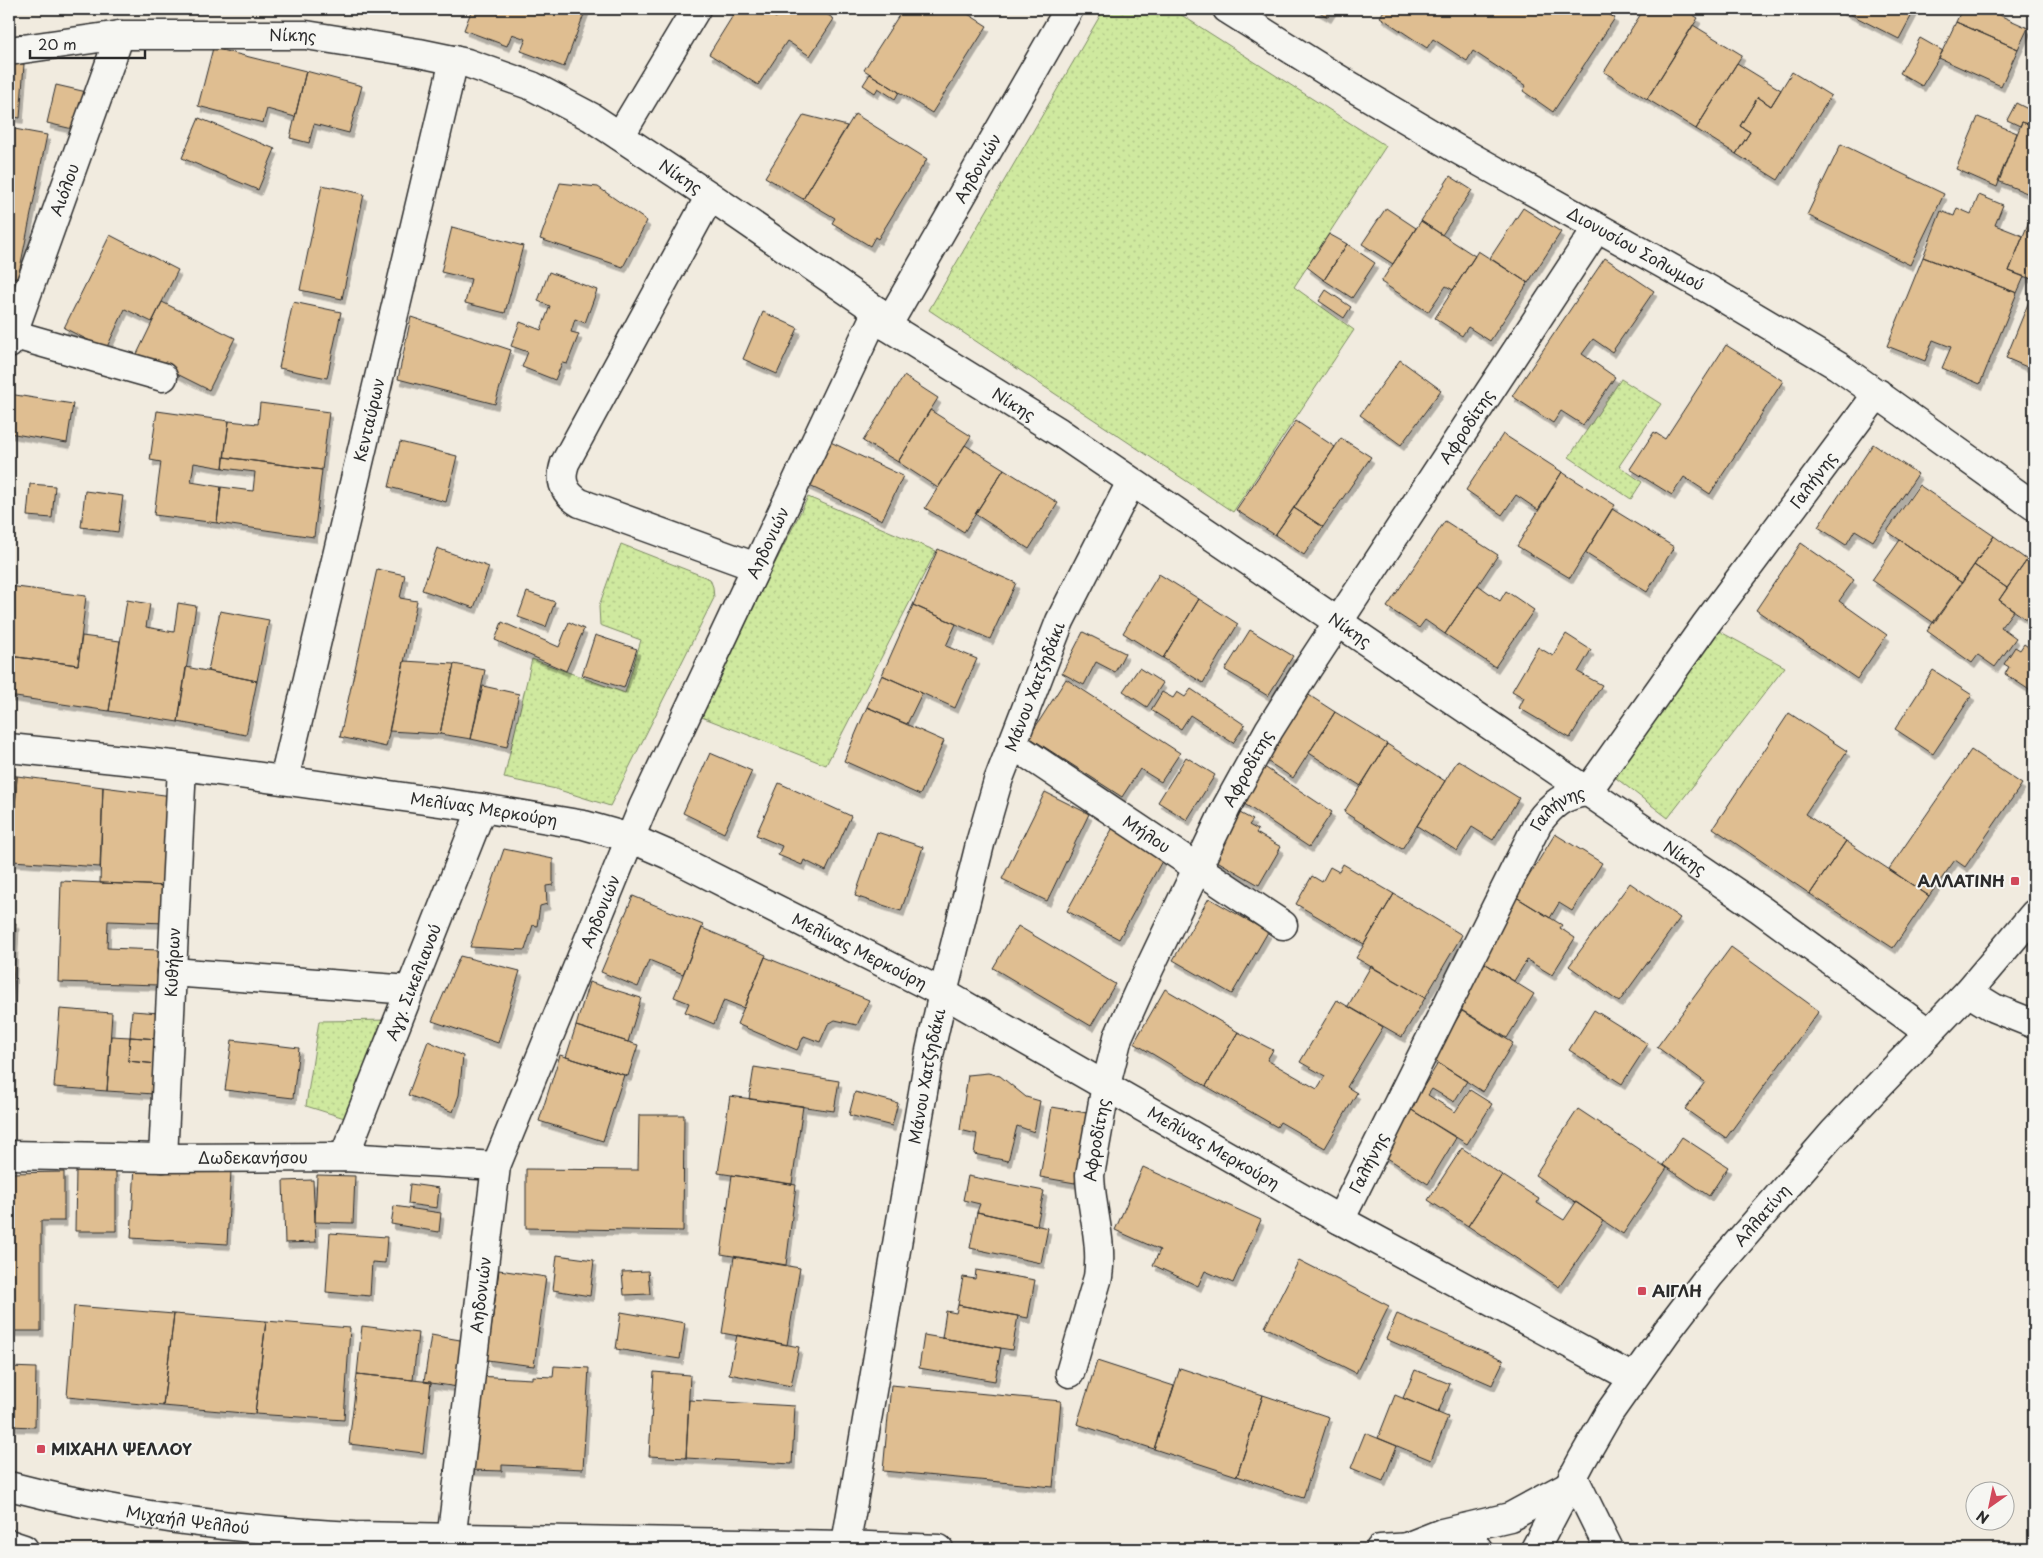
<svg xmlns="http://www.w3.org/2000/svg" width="2043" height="1558" viewBox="0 0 2043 1558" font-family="'Playpen Sans',sans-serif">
	<defs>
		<pattern id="grass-dots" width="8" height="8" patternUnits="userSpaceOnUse" patternTransform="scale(1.25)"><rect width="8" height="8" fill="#cfe99f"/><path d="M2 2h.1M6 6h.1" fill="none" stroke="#b2c889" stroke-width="1.8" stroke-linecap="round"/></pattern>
		<filter id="shadow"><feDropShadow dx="3" dy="5.5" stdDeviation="0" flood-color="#0004"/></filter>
	</defs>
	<rect width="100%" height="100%" fill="#f1ebdf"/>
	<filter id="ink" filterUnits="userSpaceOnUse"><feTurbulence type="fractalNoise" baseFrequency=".02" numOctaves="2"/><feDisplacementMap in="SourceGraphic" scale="10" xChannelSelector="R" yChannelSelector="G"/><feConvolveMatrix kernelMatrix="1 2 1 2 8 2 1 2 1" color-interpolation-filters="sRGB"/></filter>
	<g filter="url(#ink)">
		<path fill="url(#grass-dots)" stroke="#7d8a65" d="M1104 9H1172L1386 146 1294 287 1354 330 1233 512 929 310Z
			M1621 379 1661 404 1619 466 1642 482 1631 499 1569 457Z
			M808 497 936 551 826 765 699 716Z
			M621 544 710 579 713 587 714 598 610 806 556 789 504 778 532 659 625 693 641 640 600 625 599 606Z
			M1706 624 1785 667 1668 818 1612 775Z
			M392 1020 351 1120 306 1106 319 1021Z"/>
		<path fill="#dfbe91" stroke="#2b2b2b" filter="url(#shadow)" d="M472 9H586L564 67 521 51 526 39 512 34 507 46 464 30Z
			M737 9H762L776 18 782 9H819L834 19 810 56 787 41 758 85 709 54Z
			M903 9H960L987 26 932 113 864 70Z
			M1314 9H1333L1328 17Z
			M1385 9H1600L1615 18 1553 112 1523 91 1526 86 1473 51 1467 61 1433 39 1427 48 1380 17Z
			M1644 9H1684L1698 18 1647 99 1604 72Z
			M1840 9H1915L1899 39Z
			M1962 9H1986L2028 28 2018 49 1956 22Z
			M1956 22 2018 49 2001 86 1939 58Z
			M1693 25 1742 55 1696 129 1647 99Z
			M1920 38 1943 51 1922 86 1900 73Z
			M213 48 306 71 295 117 267 109 263 123 198 106Z
			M9 63 24 64 20 118 9 116Z
			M1737 63 1781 90 1771 106 1758 97 1740 126 1750 132 1736 154 1696 129Z
			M306 71 362 86 349 133 314 124 309 143 290 138Z
			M1792 72 1831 96 1778 180 1736 154 1750 132 1740 126 1758 97 1771 106Z
			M870 74 899 92 895 99 878 88 875 93 863 85Z
			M2034 77V90L2029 88Z
			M56 85 91 93 81 131 47 123Z
			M2016 103 2034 112V126L2022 122 2020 126 2007 120Z
			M855 114 927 159 878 239 875 237 870 246 832 223 835 218 803 199Z
			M804 115 847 126 803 199 765 177Z
			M1978 117 2017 133 1997 187 1956 169Z
			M199 118 275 149 258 190 182 158Z
			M2022 122 2034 126V196L1998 181Z
			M9 128 47 135 18 278 9 276Z
			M1841 144 1944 194 1910 265 1807 215Z
			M1450 176 1472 190 1442 235 1421 221Z
			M560 183 598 187 647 221 623 267 540 239Z
			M322 185 364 194 342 299 300 290Z
			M1979 195 2003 205 1995 225 2023 236 2009 271 2024 277 2017 293 1923 257 1941 211 1954 216 1957 208 1971 214Z
			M1386 208 1416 228 1393 264 1362 244Z
			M1523 208 1561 232 1528 283 1490 258Z
			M2034 209V280L2009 271Z
			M1421 221 1475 256 1453 290 1446 286 1428 312 1381 282Z
			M452 227 523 246 505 313 465 303 471 279 441 272Z
			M1329 234 1347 244 1324 280 1307 267Z
			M110 235 178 270 152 322 125 309 106 349 64 328Z
			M1347 244 1375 263 1352 298 1324 280Z
			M1478 251 1528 283 1490 341 1468 327 1462 336 1435 318Z
			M1923 257 2017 293 1980 384 1942 368 1951 347 1933 340 1925 361 1887 346Z
			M1605 258 1654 291 1612 352 1593 339 1582 354 1615 377 1583 425 1561 411 1553 423 1512 396Z
			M549 272 597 290 585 323 575 319 571 332 579 334 567 364 562 363 555 380 522 367 528 352 511 346 520 322 541 330 550 306 538 301Z
			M2034 289V370L2006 358Z
			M1326 290 1351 307 1344 318 1319 301Z
			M162 302 235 338 209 390 137 354Z
			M293 302 341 312 327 378 279 368Z
			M763 312 798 328 777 374 743 359Z
			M411 317 511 350 495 404 398 379Z
			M1726 345 1783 381 1710 494 1684 477 1672 495 1630 469 1654 432 1665 439Z
			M1400 360 1441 390 1401 445 1360 415Z
			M904 376 938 398 898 462 863 441Z
			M9 394 73 404 67 443 9 433Z
			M260 403 329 412 322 470 224 457 229 421 258 424Z
			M930 410 971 436 938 488 898 462Z
			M157 411 229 421 223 468 194 463 191 482 221 487 217 523 154 515 161 462 150 460Z
			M1296 421 1335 447 1275 535 1236 510Z
			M1503 434 1562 472 1538 510 1516 495 1502 515 1466 490Z
			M822 438 903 476 882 520 801 482Z
			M1341 438 1371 457 1323 527 1294 508Z
			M400 442 457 456 446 502 389 487Z
			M1873 444 1918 474 1873 541 1855 530 1846 545 1818 527Z
			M965 445 1004 469 964 532 925 508Z
			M224 457 322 470 314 537 217 523 221 487 253 491 255 472 223 468Z
			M1004 469 1058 503 1029 549 975 514Z
			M1562 472 1615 505 1570 578 1517 546Z
			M30 484 55 486 52 518 27 516Z
			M1919 485 1994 536 1962 583 1887 531Z
			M85 491 123 496 118 532 81 527Z
			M1294 508 1323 527 1304 555 1275 535Z
			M1612 509 1674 547 1647 592 1585 553Z
			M1445 521 1498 555 1445 634 1425 620 1419 628 1387 607Z
			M1994 536 2027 560 2007 588 1974 565Z
			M1900 540 1962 583 1934 623 1872 580Z
			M1801 543 1854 580 1839 601 1887 635 1857 679 1756 610Z
			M437 548 489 567 474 608 422 590Z
			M938 549 1016 583 990 639 913 605Z
			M2027 560 2034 565V625L1999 600Z
			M1974 565 2007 588 1999 600 2014 610 2001 627 2016 638 1995 667 1978 655 1972 663 1927 631Z
			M377 569 405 575 400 598 417 601 386 747 340 737Z
			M1159 574 1199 599 1163 658 1123 633Z
			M1478 585 1500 601 1506 591 1534 610 1495 667 1445 634Z
			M9 586 86 596 78 665 9 656Z
			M527 592 555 602 546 627 518 617Z
			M1199 599 1238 624 1203 683 1163 658Z
			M127 600 150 604 146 627 174 632 178 603 196 606 178 722 109 711Z
			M913 605 956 624 946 646 977 659 955 708 882 675Z
			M220 611 269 620 257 681 208 671Z
			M502 622 559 647 569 622 584 629 566 671 495 640Z
			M1250 630 1293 656 1268 696 1225 670Z
			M1083 632 1125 653 1115 672 1096 662 1084 685 1062 673Z
			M1566 634 1591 650 1578 672 1602 685 1570 738 1519 708 1524 698 1512 691 1538 647 1553 656Z
			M595 635 637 649 624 688 582 675Z
			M82 636 120 641 109 711 9 696V656L78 665Z
			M2024 644 2034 651V693L2005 674 2009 667 2004 664 2015 647 2020 650Z
			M404 661 454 664 440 734 389 731Z
			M454 664 485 670 471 739 440 734Z
			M186 667 257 681 246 735 178 722Z
			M1139 668 1163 683 1147 707 1123 691Z
			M1933 670 1972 695 1933 754 1895 729Z
			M882 675 922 693 907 724 867 707Z
			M1066 679 1180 753 1161 782 1140 769 1122 797 1029 737Z
			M483 686 519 694 507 747 471 739Z
			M1191 689 1245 725 1233 743 1190 715 1181 729 1151 710 1162 692 1173 698 1177 692 1185 697Z
			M1301 690 1335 712 1293 778 1259 756Z
			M867 707 944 741 920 795 844 761Z
			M1335 712 1387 744 1361 786 1309 753Z
			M1789 713 1847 751 1805 814 1846 841 1810 894 1713 828Z
			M1387 744 1445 781 1402 849 1344 812Z
			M1971 750 2022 784 1965 867 1955 860 1929 896 1889 869Z
			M710 753 752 771 724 833 683 813Z
			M1186 757 1215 775 1187 820 1158 802Z
			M1458 760 1519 798 1493 840 1472 827 1457 851 1417 826Z
			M1260 764 1332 812 1309 847 1237 799Z
			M9 775 17 776 13 836H9Z
			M17 776 103 787 100 867 12 861Z
			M779 783 851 816 826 871 804 860 802 865 778 855 782 846 756 835Z
			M103 787 172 796 167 886 100 883Z
			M1045 792 1089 814 1047 901 1002 879Z
			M1238 812 1253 820 1249 825 1258 830 1256 833 1281 847 1259 885 1212 858Z
			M1116 822 1168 850 1119 939 1067 911Z
			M877 832 923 847 901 911 855 896Z
			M1555 834 1602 863 1572 911 1559 903 1550 918 1516 897Z
			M1846 841 1929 896 1893 948 1810 894Z
			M504 849 553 859V885L546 886 547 904 540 906 537 926 533 925 525 950 470 947Z
			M1343 864 1394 894 1364 944 1296 904 1312 876 1322 882 1330 867 1339 872Z
			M61 881 167 886 166 923 108 921 107 948 159 950 158 985 58 982Z
			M1630 883 1680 918 1619 1002 1569 966Z
			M1394 894 1462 935 1425 998 1356 958Z
			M633 896 703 925 683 974 649 960 638 987 601 972Z
			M1516 897 1562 925 1560 928 1575 938 1552 975 1527 960 1514 981 1478 959Z
			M1209 898 1268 932 1232 994 1173 960Z
			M9 923H16L9 1066Z
			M1018 926 1115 984 1091 1026 993 968Z
			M702 928 766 955 744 1008 724 1000 714 1024 685 1012 689 1003 674 997Z
			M1731 947 1819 1011 1726 1138 1685 1109 1705 1082 1657 1047Z
			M460 956 520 971 498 1043 432 1021Z
			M765 957 869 1000 857 1025 835 1020 828 1024 820 1042 804 1036 797 1050 737 1024Z
			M1478 959 1534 994 1507 1038 1450 1003Z
			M1371 966 1425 998 1402 1037 1348 1006Z
			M589 982 641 998 628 1042 576 1026Z
			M1165 989 1238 1032 1206 1086 1134 1043Z
			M1337 1000 1383 1027 1347 1087 1357 1093 1325 1148 1280 1122 1277 1127 1206 1086 1238 1032 1273 1050 1267 1060 1317 1089 1325 1076 1300 1062Z
			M60 1009 112 1013 107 1091 54 1087Z
			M1594 1010 1648 1044 1622 1084 1569 1050Z
			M132 1011 160 1013 158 1039 130 1037Z
			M1462 1011 1513 1043 1483 1092 1432 1059Z
			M576 1026 638 1045 628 1076 566 1057Z
			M111 1036 130 1037 128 1061 157 1064 154 1094 107 1091Z
			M130 1037 158 1039 157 1064 128 1061Z
			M232 1040 299 1048 293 1098 225 1090Z
			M428 1041 463 1056 459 1095 453 1112 408 1095Z
			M560 1055 624 1075 603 1141 539 1121Z
			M1438 1063 1467 1081 1454 1102 1432 1089 1428 1095 1455 1112 1470 1090 1492 1104 1467 1144 1410 1109Z
			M754 1067 839 1081 834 1111 749 1099Z
			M988 1073 1000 1076 1026 1097 1040 1101 1034 1132 1017 1126 1008 1161 974 1154 977 1134 960 1130 968 1075Z
			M855 1092 898 1103 892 1126 849 1115Z
			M730 1096 803 1106 792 1184 718 1173Z
			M1052 1107 1087 1113 1075 1183 1040 1177Z
			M1410 1109 1456 1138 1428 1184 1381 1154Z
			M1578 1109 1667 1168 1623 1234 1535 1175Z
			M639 1115H684L683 1231 526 1228V1169L638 1170Z
			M1682 1137 1728 1167 1709 1196 1663 1165Z
			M1462 1148 1502 1175 1468 1226 1428 1200Z
			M135 1165 231 1171 227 1244 131 1238Z
			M1143 1167 1261 1220 1233 1283 1205 1271 1198 1286 1153 1265 1160 1250 1115 1230Z
			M76 1169 116 1170V1231H75Z
			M64 1172V1221H41V1331H9V1173Z
			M317 1175 355 1176 353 1223 315 1222Z
			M732 1175 796 1185 786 1265 721 1254Z
			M1502 1175 1539 1199 1537 1203 1564 1220 1576 1202 1604 1221 1559 1287 1468 1226Z
			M968 1176 1044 1191 1037 1225 977 1212 980 1204 963 1200Z
			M313 1180 316 1242 285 1243 283 1181Z
			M410 1184 439 1188 437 1208 408 1204Z
			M394 1206 441 1213 439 1232 391 1224Z
			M977 1212 1048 1228 1041 1263 970 1248Z
			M330 1233 387 1237 385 1263 372 1262 370 1296 326 1292Z
			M557 1255 594 1260 590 1296 553 1290Z
			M734 1257 800 1268 787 1345 722 1333Z
			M1299 1260 1389 1306 1356 1373 1265 1327Z
			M499 1270 546 1277 534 1366 487 1360Z
			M976 1270 1035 1280 1028 1318 958 1305 963 1277 975 1279Z
			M648 1271 650 1294 624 1295 622 1272Z
			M958 1305 1018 1316 1012 1350 942 1338 946 1311 956 1313Z
			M74 1306 174 1314 163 1406 67 1397Z
			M621 1312 685 1323 680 1359 616 1349Z
			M174 1314 266 1321 255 1414 163 1406Z
			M1397 1314 1504 1360 1492 1385 1386 1339Z
			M266 1321 350 1328 344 1420 255 1414Z
			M362 1326 418 1333 413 1380 357 1374Z
			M431 1335 466 1341 458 1387 424 1382Z
			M737 1335 799 1347 791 1386 729 1374Z
			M924 1335 1001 1348 995 1381 919 1368Z
			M1097 1361 1174 1386 1154 1449 1077 1424Z
			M554 1366 589 1368 583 1469 502 1465V1471L471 1470 476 1376 532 1379V1376L553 1377Z
			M9 1367 36 1368 35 1427 9 1426Z
			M1180 1368 1263 1395 1237 1476 1154 1449Z
			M1415 1370 1450 1384 1438 1413 1403 1398Z
			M654 1372 690 1375 686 1458 649 1456Z
			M357 1374 431 1382 423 1453 349 1444Z
			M891 1385 1061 1401 1053 1487 883 1471Z
			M1263 1395 1329 1417 1303 1498 1237 1476Z
			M1395 1395 1448 1417 1431 1460 1378 1438Z
			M689 1400 795 1406 792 1464 686 1458Z
			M1365 1433 1397 1446 1383 1481 1351 1468Z"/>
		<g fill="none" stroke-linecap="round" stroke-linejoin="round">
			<defs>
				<g id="minor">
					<path id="s1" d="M1227 9 1332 75 1455 148 1710 290 1838 366 2034 506"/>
					<path id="s2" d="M9 51 120 35H306L419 53 467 63 532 86 591 117 710 196 877 311 887 326 1059 432 1760 909 1929 1033"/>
					<path d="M620 136 696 9"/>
					<path d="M710 196 565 463C559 481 564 493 580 503L756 567"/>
					<path id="s3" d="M887 326 1069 9"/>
					<path d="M12 334 163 377"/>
					<path id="s4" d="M9 344 120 35"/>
					<path id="s5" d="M1012 744 1283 925"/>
					<path id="s6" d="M9 748 182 766 482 808 584 825 630 838 669 855 943 993 1340 1220 1633 1378"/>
					<path id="s7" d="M284 780 454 60"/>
					<path d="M172 972 410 990"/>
					<path d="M1968 992 1994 1008 2034 1024"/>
					<path id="s8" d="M9 1155 163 1158 344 1157 496 1166"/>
					<path id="s9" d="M344 1157 482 808"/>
					<path id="s10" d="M163 1158 182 766"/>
					<path id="s11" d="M1340 1220 1538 823C1552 804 1563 795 1587 792L1706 624 1878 393"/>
					<path id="s12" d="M1070 1373 1098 1277C1103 1240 1091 1211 1090 1175L1106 1085 1118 1037 1141 986 1227 806 1269 730 1308 668 1597 228"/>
					<path id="s13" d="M9 1486C121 1515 239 1530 354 1536L845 1545 939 1549"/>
					<path d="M9 1544 24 1549"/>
					<path d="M1404 1548 1442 1533 1510 1517 1569 1485"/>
					<path id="s14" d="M450 1549 496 1166 643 807 877 311"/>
					<path id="s15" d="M845 1549 930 1051 943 993 981 840 998 781 1060 621 1131 482"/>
					<path d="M1380 1549 1457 1544 1478 1549"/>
				</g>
				<g id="major">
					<path d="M1573 1476 1609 1549"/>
					<path id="s16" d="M1535 1549 1582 1460 1609 1413 1667 1331 1710 1275 1834 1132 1968 992 2034 914"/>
				</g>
			</defs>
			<use href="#minor" stroke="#2b2b2b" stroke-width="31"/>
			<use href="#major" stroke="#2b2b2b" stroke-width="31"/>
			<use href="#minor" stroke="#f6f6f2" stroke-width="28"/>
			<use href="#major" stroke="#f6f6f2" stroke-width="28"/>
		</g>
	</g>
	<g fill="#d1495b" stroke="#f6f6f2" stroke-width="2">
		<rect x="2010" y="876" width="10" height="10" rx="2.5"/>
		<rect x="1637" y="1286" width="10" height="10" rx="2.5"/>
		<rect x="36" y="1444" width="10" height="10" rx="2.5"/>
	</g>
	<g text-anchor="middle" stroke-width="4" stroke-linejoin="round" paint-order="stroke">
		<g font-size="16" fill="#2b2b2b" stroke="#f6f6f2">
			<text dy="6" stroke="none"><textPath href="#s2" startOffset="285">Νίκης</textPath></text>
			<text dy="6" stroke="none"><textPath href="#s3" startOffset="182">Αηδονιών</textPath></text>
			<text dy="6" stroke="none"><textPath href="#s2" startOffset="705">Νίκης</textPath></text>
			<text dy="6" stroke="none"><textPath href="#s4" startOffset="164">Αιόλου</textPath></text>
			<text dy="6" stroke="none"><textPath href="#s1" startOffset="474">Διονυσίου Σολωμού</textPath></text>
			<text dy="6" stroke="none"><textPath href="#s2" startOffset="1110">Νίκης</textPath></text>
			<text dy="6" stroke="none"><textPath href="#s7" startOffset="370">Κενταύρων</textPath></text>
			<text dy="6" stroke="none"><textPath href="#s12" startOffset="1048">Αφροδίτης</textPath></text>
			<text dy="6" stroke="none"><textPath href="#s11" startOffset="889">Γαλήνης</textPath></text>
			<text dy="6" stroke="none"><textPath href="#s14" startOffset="1066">Αηδονιών</textPath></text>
			<text dy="6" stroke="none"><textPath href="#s2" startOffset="1515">Νίκης</textPath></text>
			<text dy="6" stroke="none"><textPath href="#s15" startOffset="885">Μάνου Χατζηδάκι</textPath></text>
			<text dy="6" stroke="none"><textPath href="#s12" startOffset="642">Αφροδίτης</textPath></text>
			<text dy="6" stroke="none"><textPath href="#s6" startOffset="479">Μελίνας Μερκούρη</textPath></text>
			<text dy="6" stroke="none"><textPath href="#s11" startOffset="469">Γαλήνης</textPath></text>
			<text dy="6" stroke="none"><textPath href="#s5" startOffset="162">Μήλου</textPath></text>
			<text dy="6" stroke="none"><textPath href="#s2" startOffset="1920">Νίκης</textPath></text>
			<text dy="6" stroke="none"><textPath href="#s14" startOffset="661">Αηδονιών</textPath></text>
			<text dy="6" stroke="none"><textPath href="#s6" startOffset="884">Μελίνας Μερκούρη</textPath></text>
			<text dy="6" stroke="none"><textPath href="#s10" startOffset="196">Κυθήρων</textPath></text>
			<text dy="6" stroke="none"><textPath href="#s9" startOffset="188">Αγγ. Σικελιανού</textPath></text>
			<text dy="6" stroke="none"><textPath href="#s15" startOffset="480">Μάνου Χατζηδάκι</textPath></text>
			<text dy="6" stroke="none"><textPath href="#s12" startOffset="238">Αφροδίτης</textPath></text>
			<text dy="6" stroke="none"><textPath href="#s6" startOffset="1289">Μελίνας Μερκούρη</textPath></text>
			<text dy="6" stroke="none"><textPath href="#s8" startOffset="244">Δωδεκανήσου</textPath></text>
			<text dy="6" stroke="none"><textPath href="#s11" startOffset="64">Γαλήνης</textPath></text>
			<text dy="6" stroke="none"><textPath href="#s16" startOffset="405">Αλλατίνη</textPath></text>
			<text dy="6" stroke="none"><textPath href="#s14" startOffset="256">Αηδονιών</textPath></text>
			<text dy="6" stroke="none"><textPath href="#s13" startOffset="182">Μιχαήλ Ψελλού</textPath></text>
		</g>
		<g font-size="16" font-weight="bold" fill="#2b2b2b" stroke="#f6f6f2" text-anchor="start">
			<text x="2005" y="887" text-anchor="end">ΑΛΛΑΤΙΝΗ</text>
			<text x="1652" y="1297">ΑΙΓΛΗ</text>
			<text x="51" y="1455">ΜΙΧΑΗΛ ΨΕΛΛΟΥ</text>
		</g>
	</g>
	<rect width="2043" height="1558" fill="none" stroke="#f6f6f2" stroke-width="30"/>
	<rect x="15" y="15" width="2013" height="1528" fill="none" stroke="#2b2b2b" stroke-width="2" filter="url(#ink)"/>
	<g transform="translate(1990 1506) rotate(213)"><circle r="24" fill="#f6f6f2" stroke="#a5a5a2"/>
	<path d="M0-4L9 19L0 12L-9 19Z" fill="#d1495b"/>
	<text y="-8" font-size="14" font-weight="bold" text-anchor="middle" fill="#2b2b2b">N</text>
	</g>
	<path d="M30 50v8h115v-8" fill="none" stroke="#2b2b2b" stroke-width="2.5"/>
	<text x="38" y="50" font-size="15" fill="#2b2b2b" stroke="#f6f6f2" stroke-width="4" paint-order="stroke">20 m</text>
</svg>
